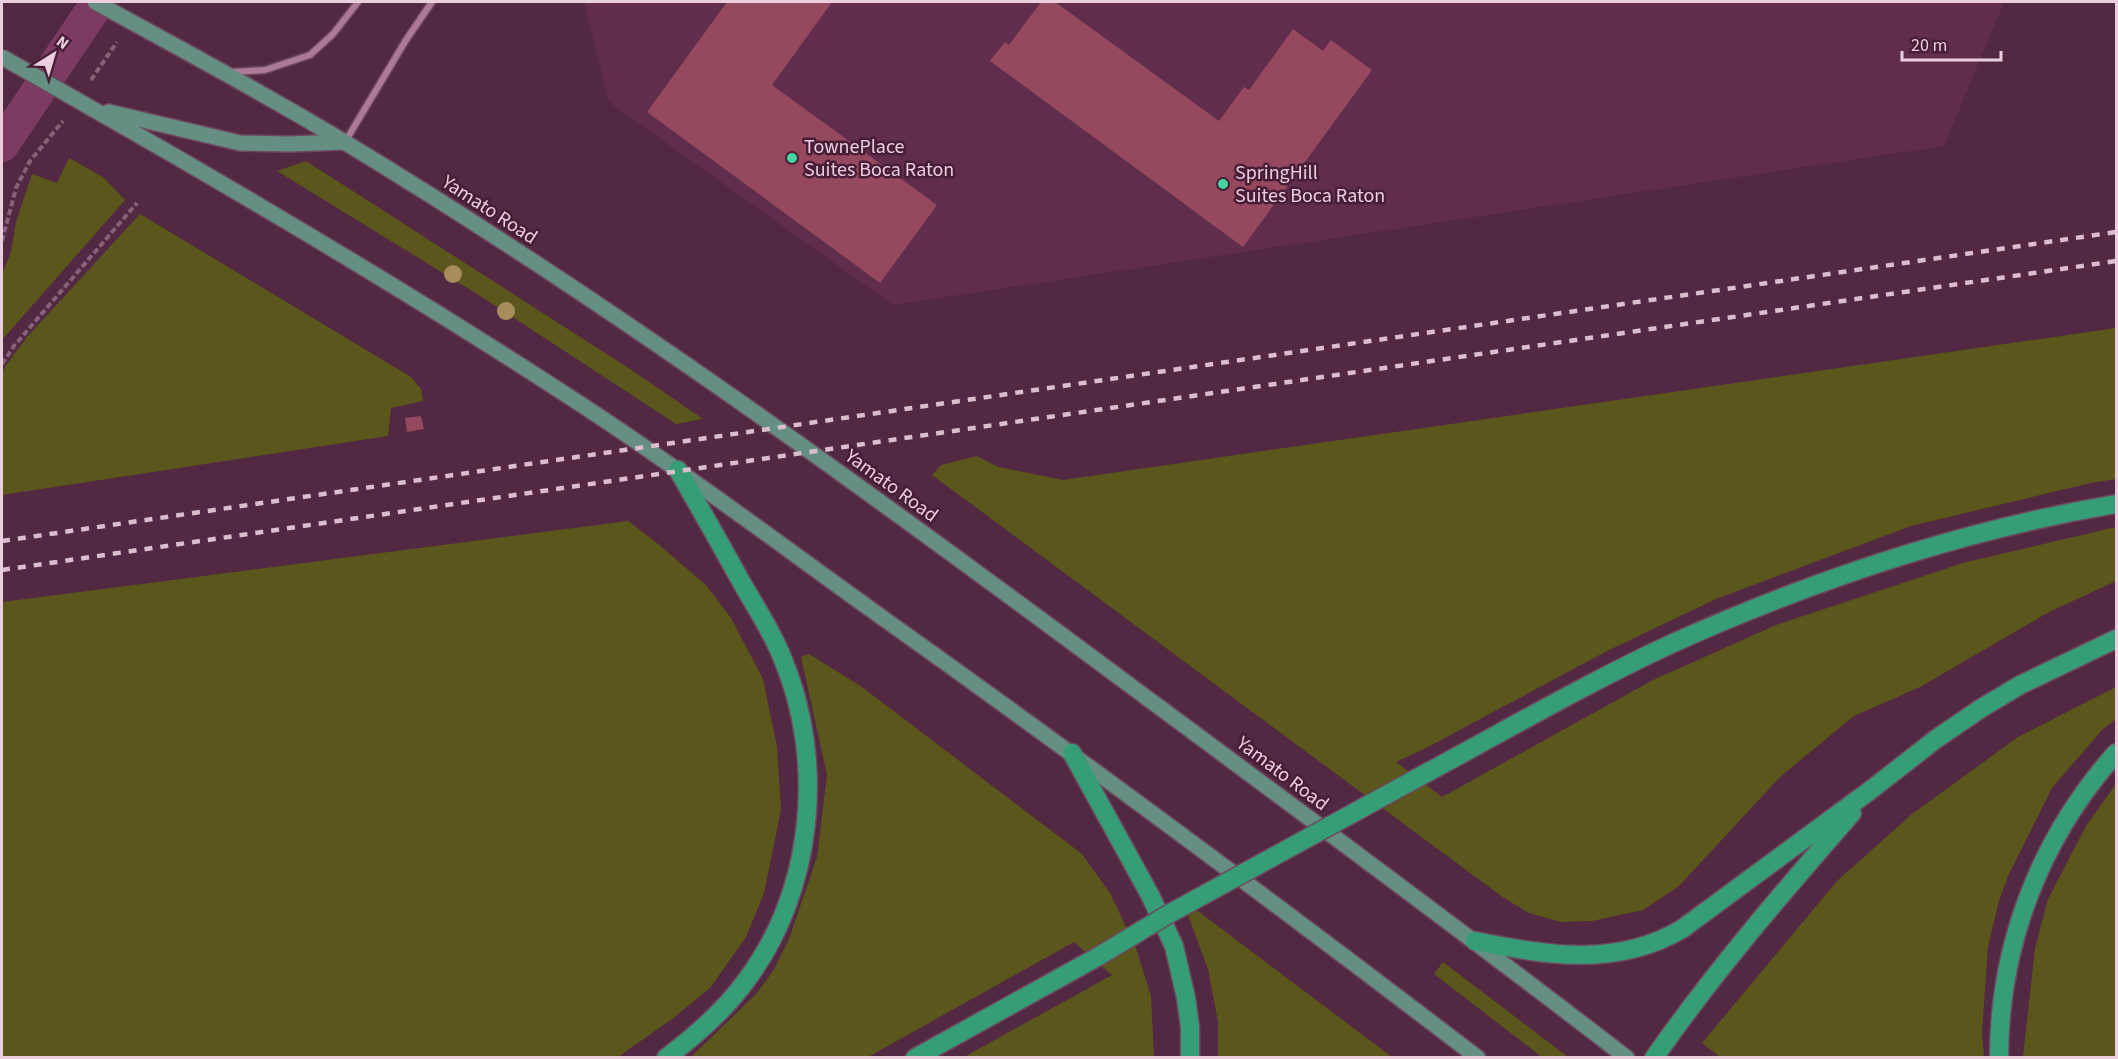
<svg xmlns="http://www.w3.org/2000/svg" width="2118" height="1059" viewBox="0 0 2118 1059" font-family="'Source Sans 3',sans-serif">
	<rect width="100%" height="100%" fill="#532842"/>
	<path fill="#602d4c" d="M584 2H2004L1944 146 893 305 609 102Z"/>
	<path fill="#5b561b" d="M69 158 103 177 125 200 2 340V274L11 252 16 222 32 174 57 183Z
		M306 161 630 369 703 419 676 424 482 297 277 171Z
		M140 214 411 377 421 389 423 401 391 408 388 436 2 495V375L4 368 27 337Z
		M2116 328V479L2091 483 1911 526 1716 599 1607 651 1426 748 1396 762 1442 797 1653 680 1776 625 1963 563 2116 527V581L2049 612 1920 687 1854 716 1781 776 1679 886 1643 910 1592 921 1561 922 1529 913 1504 898 932 475 941 465 977 456 998 467 1063 480Z
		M628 521 658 544 706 585 731 618 763 679 777 747 781 810 764 893 746 937 710 988 672 1019 618 1057H2V602Z
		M809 654 862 687 1082 854 1110 893 1136 948 1151 996 1154 1057H964L1112 975 1074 942 868 1057 690 1058 757 993 773 971 789 939 817 857 827 775 801 657Z
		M2116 687V719L2102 730 2052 788 2008 876 1998 904 1988 947 1982 1032 1984 1057H1720L1702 1043 1837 881 1912 814 2018 737Z
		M2116 784V1057H2023L2035 948 2048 899 2086 826Z
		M1182 899 1392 1057H1218V1022L1208 969Z
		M1443 962 1568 1057H1542L1434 974Z"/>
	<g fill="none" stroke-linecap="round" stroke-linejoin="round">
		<path stroke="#7d3b64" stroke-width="34" d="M2 145 98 2"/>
	</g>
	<path fill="#96495e" d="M727 2H832L772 85 937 205 880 283 647 112Z
		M1041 2H1055L1219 121 1244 87 1249 90 1293 29 1323 51 1331 40 1372 70 1243 247 990 61 1005 42 1009 45Z
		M421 416 424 429 407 432 405 418Z"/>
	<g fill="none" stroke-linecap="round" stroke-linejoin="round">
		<defs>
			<path id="street" d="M233 72 265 70 310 55 333 34 358 2
				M345 142 406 40 432 2"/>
			<path id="primary" d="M150 32C216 68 282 104 346 143 615 306 868 491 1120 678 1290 804 1460 929 1627 1058
				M91 108C263 206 432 306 597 415 691 477 781 545 873 611 1077 756 1278 905 1478 1058
				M109 112 240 143 289 144 345 142"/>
			<path id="highway" d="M1072 753 1150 895 1174 946 1186 998 1190 1027V1058
				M1430 771C1510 728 1589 682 1671 644 1813 580 1962 530 2116 504
				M1475 941C1546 955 1616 968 1682 929L1872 789 1936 739 1980 709 2020 685 2116 639
				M666 1058C695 1036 724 1011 745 982 814 891 826 761 782 657 772 632 757 609 743 585 722 547 700 508 678 470
				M915 1058 1099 956
				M1654 1058C1714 972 1783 892 1852 813
				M1999 1058C1999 944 2041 837 2116 753"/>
		</defs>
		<use href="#street" stroke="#6d485f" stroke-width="9"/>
		<use href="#primary" stroke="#6d485f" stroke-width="18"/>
		<use href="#highway" stroke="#6d485f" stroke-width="21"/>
		<path stroke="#876177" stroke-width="4" stroke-dasharray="6 3" stroke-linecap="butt" d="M91 80 117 42
			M2 241 16 188 30 161 63 121
			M2 364 14 346 137 203"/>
		<use href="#street" stroke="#ac7996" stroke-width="6"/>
		<use href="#primary" stroke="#658f83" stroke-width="15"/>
		<use href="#highway" stroke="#359e77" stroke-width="18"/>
		<path stroke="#dbbece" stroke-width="4.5" stroke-dasharray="8 8" stroke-linecap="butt" d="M2 541 2116 232
			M2 570 2116 261"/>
		<defs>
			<path id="primary-bridge" d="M95 2 150 32
				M2 57 91 108"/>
			<path id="highway-bridge" d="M1099 956 1167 915 1430 771"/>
		</defs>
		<use href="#primary-bridge" stroke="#6d485f" stroke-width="18" stroke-linecap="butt"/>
		<use href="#highway-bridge" stroke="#6d485f" stroke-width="21" stroke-linecap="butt"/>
		<use href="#primary-bridge" stroke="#658f83" stroke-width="15"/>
		<use href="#highway-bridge" stroke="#359e77" stroke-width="18"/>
	</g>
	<g fill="#a68d5b">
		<circle cx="453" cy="274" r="9"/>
		<circle cx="506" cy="311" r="9"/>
	</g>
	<g fill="#44d4a0" stroke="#481d37" stroke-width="2">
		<circle cx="792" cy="158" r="6"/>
		<circle cx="1223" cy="184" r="6"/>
	</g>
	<g text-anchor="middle" stroke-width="5" stroke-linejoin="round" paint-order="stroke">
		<g font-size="20" fill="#ebcfde" stroke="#481d37" text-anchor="start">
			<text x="804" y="153">TownePlace<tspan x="804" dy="23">Suites Boca Raton</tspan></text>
			<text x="1235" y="179">SpringHill<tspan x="1235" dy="23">Suites Boca Raton</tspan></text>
		</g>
		<g font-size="20" fill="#ebcfde" stroke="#481d37">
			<text transform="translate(490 209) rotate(33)" y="7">Yamato Road</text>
			<text transform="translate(892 485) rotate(36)" y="7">Yamato Road</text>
			<text transform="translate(1283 773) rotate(37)" y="7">Yamato Road</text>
		</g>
	</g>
	<rect width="2118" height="1059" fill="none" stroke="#ebcfde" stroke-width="6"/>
	<g transform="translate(54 54) rotate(37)" stroke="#481d37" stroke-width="4.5" paint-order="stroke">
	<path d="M0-4.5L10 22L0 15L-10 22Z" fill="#ebcfde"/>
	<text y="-9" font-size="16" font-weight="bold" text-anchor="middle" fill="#ebcfde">N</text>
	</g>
	<path d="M1902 51v9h99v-9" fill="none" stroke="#ebcfde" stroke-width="3"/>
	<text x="1911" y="51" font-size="18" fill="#ebcfde" stroke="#481d37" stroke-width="4.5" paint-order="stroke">20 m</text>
</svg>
